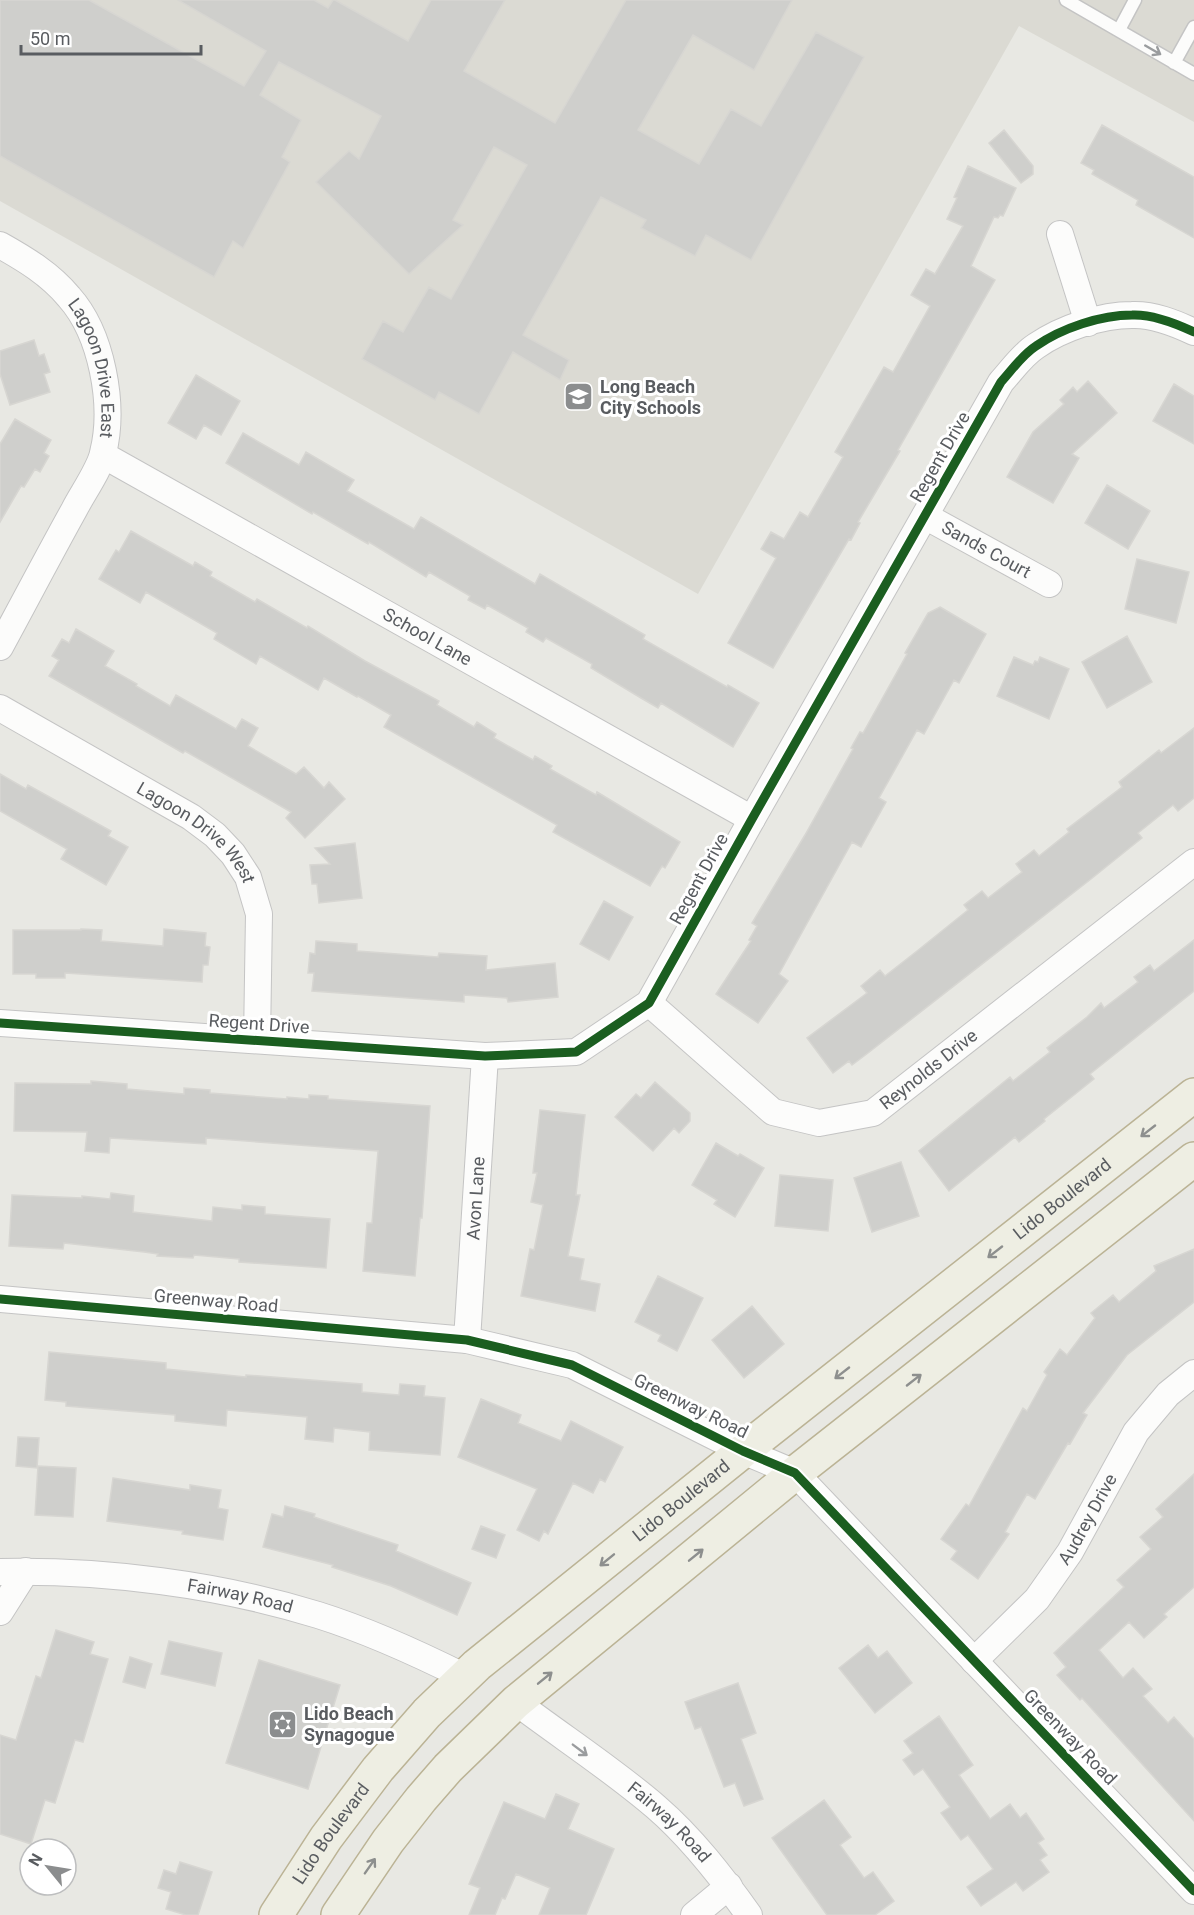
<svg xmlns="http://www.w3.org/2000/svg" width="1194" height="1915" viewBox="0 0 1194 1915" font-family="Roboto,sans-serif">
	<rect width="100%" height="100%" fill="#e8e8e3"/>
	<path fill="#dbdad3" d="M0 0H1194V122L1019 26 698 594 0 201Z"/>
	<path fill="#cfcfcc" stroke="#d7d6d2" stroke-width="1.5" d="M0 0H89L244 86 266 51 178 0H314L328 8 333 0H335L408 41 431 0H505L464 71 555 123 626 0H792L754 70 693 35 638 130 699 164 731 109 761 126 816 32 864 57 751 260 706 235 695 256 641 228 646 220 601 197 523 335 569 360 560 380 513 352 479 414 439 392 435 400 362 359 383 321 403 332 429 287 451 299 527 165 494 147 453 220 463 225 409 274 316 182 349 151 359 159 381 116 279 62 260 95 301 120 282 157 290 162 243 248 233 241 214 277 0 156Z
		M1102 125 1194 177V238L1136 205 1138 200 1092 174 1094 170 1081 163Z
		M1004 130 1033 166V174L1021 183 989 143Z
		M968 166 1016 188 1003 216 1000 215 998 218 994 217 971 266 995 280 898 450 900 451 858 522 860 523 851 540 849 539 773 668 728 643 776 558 761 549 771 532 784 539 800 512 808 517 843 457 835 452 884 367 893 372 930 306 911 295 926 269 935 274 963 226 947 219 957 198 954 197Z
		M34 340 39 356 44 354 50 372 44 374 50 392 10 405 0 374V351Z
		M196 375 240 401 221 435 204 425 196 439 168 423Z
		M1088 381 1117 413 1072 454 1079 458 1053 503 1007 477 1033 432 1064 404 1060 400 1073 387 1077 392Z
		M1174 384 1194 396V444L1153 421Z
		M15 419 51 440 44 453 49 456 40 472 35 469 24 487 21 486 0 522V444Z
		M243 433 299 465 306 452 354 480 347 491 414 529 421 517 535 584 540 574 645 635 643 639 727 687 728 685 759 703 733 747 661 703 658 708 641 698 591 668 592 664 546 638 543 642 526 632 528 628 487 605 485 609 468 600 470 596 429 572 426 577 369 542 368 544 313 512 312 514 226 463Z
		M1107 485 1150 511 1128 549 1085 523Z
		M131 531 193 566 195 562 212 572 210 576 255 602 257 599 307 628 308 626 365 661 439 701 437 705 474 727 477 722 496 734 494 738 533 760 535 756 552 766 550 769 596 795 597 792 680 842 665 868 662 866 650 886 553 832 557 825 384 727 391 715 358 696 357 697 324 678 318 690 260 656 256 664 214 639 217 633 146 592 140 603 99 579 116 550 119 552Z
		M1137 559 1189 572 1176 623 1125 609Z
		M940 607 986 634 959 683 954 680 924 734 917 730 879 798 886 802 861 847 852 842 779 974 788 981 758 1023 716 994 751 941 749 940 757 926 752 923 805 835 853 749 851 748 860 732 863 733 907 654 905 653 928 613Z
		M76 629 114 651 105 666 137 684 136 686 170 706 176 695 236 729 242 719 258 728 248 746 296 774 304 767 324 788 329 782 345 799 305 838 286 818 291 812 185 751 183 753 49 676 59 660 52 656 62 639 69 643Z
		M1127 636 1152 682 1107 708 1082 662Z
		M1014 657 1033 665 1035 661 1038 662 1040 657 1069 669 1049 719 997 696Z
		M1194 728V798L1178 811 1173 805 1138 833 1142 838 1091 879 868 1053 852 1065 849 1061 833 1073 807 1038 867 993 861 986 880 970 885 976 917 951 968 910 964 905 982 891 988 898 1022 872 1016 864 1034 850 1039 856 1069 832 1067 829 1122 787 1119 782 1159 750 1161 753Z
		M0 774 26 789 28 785 111 831 108 836 128 847 106 885 61 859 67 849 0 811Z
		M355 843 362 898 319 903 317 884H312L310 865 330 864 315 848Z
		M604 901 633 917 609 960 580 944Z
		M81 929 102 930 101 941 163 946 164 929 206 933 205 946 210 947 208 965H203L202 982 65 973V978H36V974H13V930H81Z
		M1194 940V991L1090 1074 1094 1079 1044 1119 1045 1121 1019 1142 1015 1137 949 1191 919 1151 1010 1077 1013 1081 1050 1052 1047 1048 1087 1017 1101 1003 1104 1008 1138 982 1134 977 1150 965 1154 971Z
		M316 941 357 944V951L438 957 439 953 487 956 486 970 555 963 558 997 508 1002 507 998 464 995V1002L312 991 314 973H308L310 953 315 954Z
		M91 1081 127 1084V1089L184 1094V1088L210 1090V1093L287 1099V1097L309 1099V1095L328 1096V1099L430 1106 422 1218H420L415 1276 363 1271 367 1223H372L378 1151 206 1138V1144L110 1138 109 1153 85 1151 87 1132 14 1131 15 1083 91 1084Z
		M655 1082 690 1113V1121L679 1133 674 1128 653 1151 615 1117 636 1094 641 1098Z
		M540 1110 585 1115 576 1195H580L568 1256 584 1259 580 1280 600 1284 595 1311 521 1296 530 1249 534 1250 543 1205 531 1202 537 1173H533Z
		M716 1143 738 1156 740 1154 764 1168 735 1217 714 1204 717 1200 692 1185Z
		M901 1162 919 1216 872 1232 854 1178Z
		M780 1175 833 1180 828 1231 775 1226Z
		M111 1193 134 1196 133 1212 212 1221 213 1207 242 1210V1205L265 1207V1214L330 1219 326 1268 239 1262V1259L194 1255 193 1258 157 1256 158 1254 144 1252 64 1243 63 1249 9 1246 12 1195 82 1198V1196L110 1199Z
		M1194 1249V1302L1127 1355 1083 1413 1087 1415 1070 1444 1068 1443 1035 1499 1027 1494 1005 1532 1009 1534 978 1579 951 1559 957 1551 941 1539 966 1504 969 1506 1023 1408 1027 1411 1047 1375 1044 1372 1060 1349 1067 1355 1095 1318 1091 1313 1113 1295 1119 1302 1156 1271 1154 1266Z
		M658 1276 703 1298 677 1351 658 1341 661 1335 635 1322Z
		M752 1306 784 1344 744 1378 712 1340Z
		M49 1352 166 1363V1369L246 1377V1375L362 1384V1392L399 1395 400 1384 425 1386 424 1396 445 1398 440 1455 369 1450 370 1432 334 1428 333 1442 305 1439 307 1417 227 1410 226 1426 175 1421V1415L66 1406V1402L45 1400Z
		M481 1399 521 1415 518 1423 561 1441 571 1421 623 1447 605 1482 600 1479 593 1493 573 1483 548 1534 544 1531 539 1541 517 1530 537 1489 458 1457Z
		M18 1437 39 1438 37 1468 16 1466Z
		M38 1466 76 1468 73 1517 35 1515Z
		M1194 1474V1587L1164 1614 1167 1617 1144 1638 1129 1622 1099 1650 1123 1678 1133 1668 1152 1689 1143 1696 1168 1723 1174 1717 1194 1739V1821L1082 1698 1080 1700 1057 1675 1066 1667 1054 1653 1124 1587 1117 1580 1151 1549 1140 1537 1163 1517 1156 1509Z
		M113 1478 190 1490V1485L221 1490 218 1508 228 1510 223 1540 182 1534 183 1531 107 1521Z
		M285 1506 315 1514 314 1517 398 1545 396 1551 471 1583 457 1615 391 1586 332 1567 333 1565 263 1547 272 1514 283 1517Z
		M481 1526 505 1535 496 1558 472 1549Z
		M56 1630 94 1642 90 1654 108 1659 83 1742 75 1740 55 1803 45 1800 31 1844 0 1834V1735L16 1740 36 1676 41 1678Z
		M169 1641 222 1653 215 1686 161 1674Z
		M868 1645 878 1658 887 1651 912 1683 875 1713 839 1668Z
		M130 1657 152 1664 145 1688 123 1682Z
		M259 1660 340 1685 308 1789 226 1763Z
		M738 1683 756 1733 741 1739 763 1799 744 1806 735 1783 724 1787 701 1727 695 1729 685 1702Z
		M939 1716 973 1765 959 1775 990 1819 1010 1804 1020 1818 1026 1813 1044 1839 1038 1843 1047 1855 1040 1860 1049 1872 1023 1891 1016 1882 981 1906 967 1887 993 1869 968 1835 961 1840 941 1813 950 1807 923 1769 914 1775 903 1760 913 1753 904 1741Z
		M556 1794 579 1804 568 1829 614 1849 586 1915H539L550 1888 516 1874 505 1899 502 1898 495 1915H469L480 1888 469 1884 504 1802 545 1819Z
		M824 1800 851 1837 840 1845 864 1878 873 1872 894 1901 875 1915H827L772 1838Z
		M180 1862 212 1872 198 1915H186L166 1909 171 1892 158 1888 164 1870 176 1874Z"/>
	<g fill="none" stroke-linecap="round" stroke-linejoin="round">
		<defs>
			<path id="service" d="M1066 0 1194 74
				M1119 30 1135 0
				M1174 63 1194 27"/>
			<g id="minor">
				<path d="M1060 234 1088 323"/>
				<path id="s1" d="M0 245C25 259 50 274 69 297 102 334 115 405 103 453 100 469 82 494 74 510 49 555 25 601 0 647"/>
				<path id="s2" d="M103 455 752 819"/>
				<path id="s3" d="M925 516 1049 584"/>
				<path id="s4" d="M0 708 191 817 215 835 233 854 248 877 259 914 257 1040"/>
				<path id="s5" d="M649 1003 773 1112 819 1123 873 1113 1194 862"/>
				<path d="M0 1023 485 1056 576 1052 649 1003 752 819 1001 382C1012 370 1022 355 1036 346 1062 328 1101 315 1132 315 1153 314 1175 323 1194 332"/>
				<path d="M0 1299 467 1340 572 1365 743 1451 795 1473 1194 1891"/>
				<path id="s6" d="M467 1340 485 1056"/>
				<path id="s7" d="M0 1572C105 1570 218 1584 318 1615 369 1631 417 1653 465 1677"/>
				<path d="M0 1612 26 1571"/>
				<path id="s8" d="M974 1661 1037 1599 1070 1552 1136 1432 1168 1394 1194 1373"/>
				<path id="s9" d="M516 1702C562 1737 612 1769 656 1807 692 1838 722 1877 749 1915"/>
				<path d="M694 1915 729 1886"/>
			</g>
			<g id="trunk">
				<path id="s10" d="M276 1915 326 1838 378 1769 427 1713 477 1665 743 1451 1194 1095"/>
				<path d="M338 1915 388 1841 421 1799 448 1768 516 1702 795 1473 1194 1159"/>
			</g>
		</defs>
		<use href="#service" stroke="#c4c4c4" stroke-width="15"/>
		<use href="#minor" stroke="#c4c4c4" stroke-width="28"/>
		<use href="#trunk" stroke="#bbb395" stroke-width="36"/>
		<use href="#service" stroke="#fcfcfb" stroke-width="12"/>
		<use href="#minor" stroke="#fcfcfb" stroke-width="26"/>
		<use href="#trunk" stroke="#eeeee3" stroke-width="33"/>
		<defs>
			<path id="cycleway" d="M0 1023 485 1056 576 1052 649 1003 752 819 1001 382C1012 370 1022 355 1036 346 1062 328 1101 315 1132 315 1153 314 1175 323 1194 332
				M0 1299 467 1340 572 1365 743 1451 795 1473 1194 1891"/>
		</defs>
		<use href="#cycleway" stroke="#fff" stroke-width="13"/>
		<use href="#cycleway" stroke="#1b5e20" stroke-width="9"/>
	</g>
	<defs><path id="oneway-shaft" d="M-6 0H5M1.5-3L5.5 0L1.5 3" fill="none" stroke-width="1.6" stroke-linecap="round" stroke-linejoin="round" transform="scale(1.5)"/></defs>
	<g stroke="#9a9c9e">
		<use href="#oneway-shaft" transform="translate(1153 50) rotate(30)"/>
		<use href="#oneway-shaft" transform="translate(580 1750) rotate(37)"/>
	</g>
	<g stroke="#8d8f8e">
		<use href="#oneway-shaft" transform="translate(1148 1131) rotate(142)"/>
		<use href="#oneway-shaft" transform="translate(995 1252) rotate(142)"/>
		<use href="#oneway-shaft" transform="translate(842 1373) rotate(142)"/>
		<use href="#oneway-shaft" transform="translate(914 1380) rotate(-38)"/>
		<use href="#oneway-shaft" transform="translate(696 1555) rotate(-39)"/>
		<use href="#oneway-shaft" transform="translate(607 1560) rotate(141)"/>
		<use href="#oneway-shaft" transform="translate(545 1678) rotate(-39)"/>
		<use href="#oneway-shaft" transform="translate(370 1866) rotate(-55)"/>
	</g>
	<defs>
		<symbol id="school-square" viewBox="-11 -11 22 22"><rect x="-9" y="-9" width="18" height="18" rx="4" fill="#8b8d8e" stroke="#fff"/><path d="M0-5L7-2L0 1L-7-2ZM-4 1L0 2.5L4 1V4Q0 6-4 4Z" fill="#fff"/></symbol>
		<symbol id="synagogue-square" viewBox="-11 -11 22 22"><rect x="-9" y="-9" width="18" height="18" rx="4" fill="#8b8d8e" stroke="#fff"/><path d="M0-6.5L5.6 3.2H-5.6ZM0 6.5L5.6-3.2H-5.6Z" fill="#fff"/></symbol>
	</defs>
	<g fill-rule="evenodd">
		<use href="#school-square" x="562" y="380" width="33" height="33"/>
		<use href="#synagogue-square" x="266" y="1708" width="33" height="33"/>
	</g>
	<g text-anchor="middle" stroke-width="6" stroke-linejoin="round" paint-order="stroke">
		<g font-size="18" fill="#595c60" stroke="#fff">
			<text dy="6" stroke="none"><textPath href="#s1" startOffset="164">Lagoon Drive East</textPath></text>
			<text transform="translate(940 457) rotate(-60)" y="6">Regent Drive</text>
			<text dy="6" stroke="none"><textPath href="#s3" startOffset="70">Sands Court</textPath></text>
			<text dy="6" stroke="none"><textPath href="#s2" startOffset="372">School Lane</textPath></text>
			<text dy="6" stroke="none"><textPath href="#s4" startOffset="234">Lagoon Drive West</textPath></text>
			<text transform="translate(699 879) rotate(-61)" y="6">Regent Drive</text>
			<text transform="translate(259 1024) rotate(4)" y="6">Regent Drive</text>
			<text dy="6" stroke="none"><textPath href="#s5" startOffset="338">Reynolds Drive</textPath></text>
			<text dy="6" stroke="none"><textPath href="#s6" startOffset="142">Avon Lane</textPath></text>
			<text dy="6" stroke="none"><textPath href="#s10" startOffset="1070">Lido Boulevard</textPath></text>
			<text transform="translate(216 1301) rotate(5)" y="6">Greenway Road</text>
			<text transform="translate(691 1406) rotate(26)" y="6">Greenway Road</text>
			<text dy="6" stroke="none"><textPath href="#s10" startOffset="584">Lido Boulevard</textPath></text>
			<text dy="6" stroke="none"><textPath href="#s8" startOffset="183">Audrey Drive</textPath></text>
			<text dy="6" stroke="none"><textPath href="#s7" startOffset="242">Fairway Road</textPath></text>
			<text transform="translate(1070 1737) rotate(46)" y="6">Greenway Road</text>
			<text dy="6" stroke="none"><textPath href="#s9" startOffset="195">Fairway Road</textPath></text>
			<text dy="6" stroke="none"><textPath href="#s10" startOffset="98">Lido Boulevard</textPath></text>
		</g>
		<g font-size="18" font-weight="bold" fill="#595c60" stroke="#fff" text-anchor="start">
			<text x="600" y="393">Long Beach<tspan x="600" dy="21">City Schools</tspan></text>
			<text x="304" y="1720">Lido Beach<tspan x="304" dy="21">Synagogue</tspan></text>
		</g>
	</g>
	<g transform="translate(48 1867) rotate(300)"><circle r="28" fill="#ffffff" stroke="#bdbebf" stroke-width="1.5"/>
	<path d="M0-4.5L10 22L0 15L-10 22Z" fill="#8b8d8e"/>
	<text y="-9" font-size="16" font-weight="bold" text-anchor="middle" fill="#595c60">N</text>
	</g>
	<path d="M21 45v9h180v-9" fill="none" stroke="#595c60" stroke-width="3"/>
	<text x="30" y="45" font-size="18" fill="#595c60" stroke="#ffffff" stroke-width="4.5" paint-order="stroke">50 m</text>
</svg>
